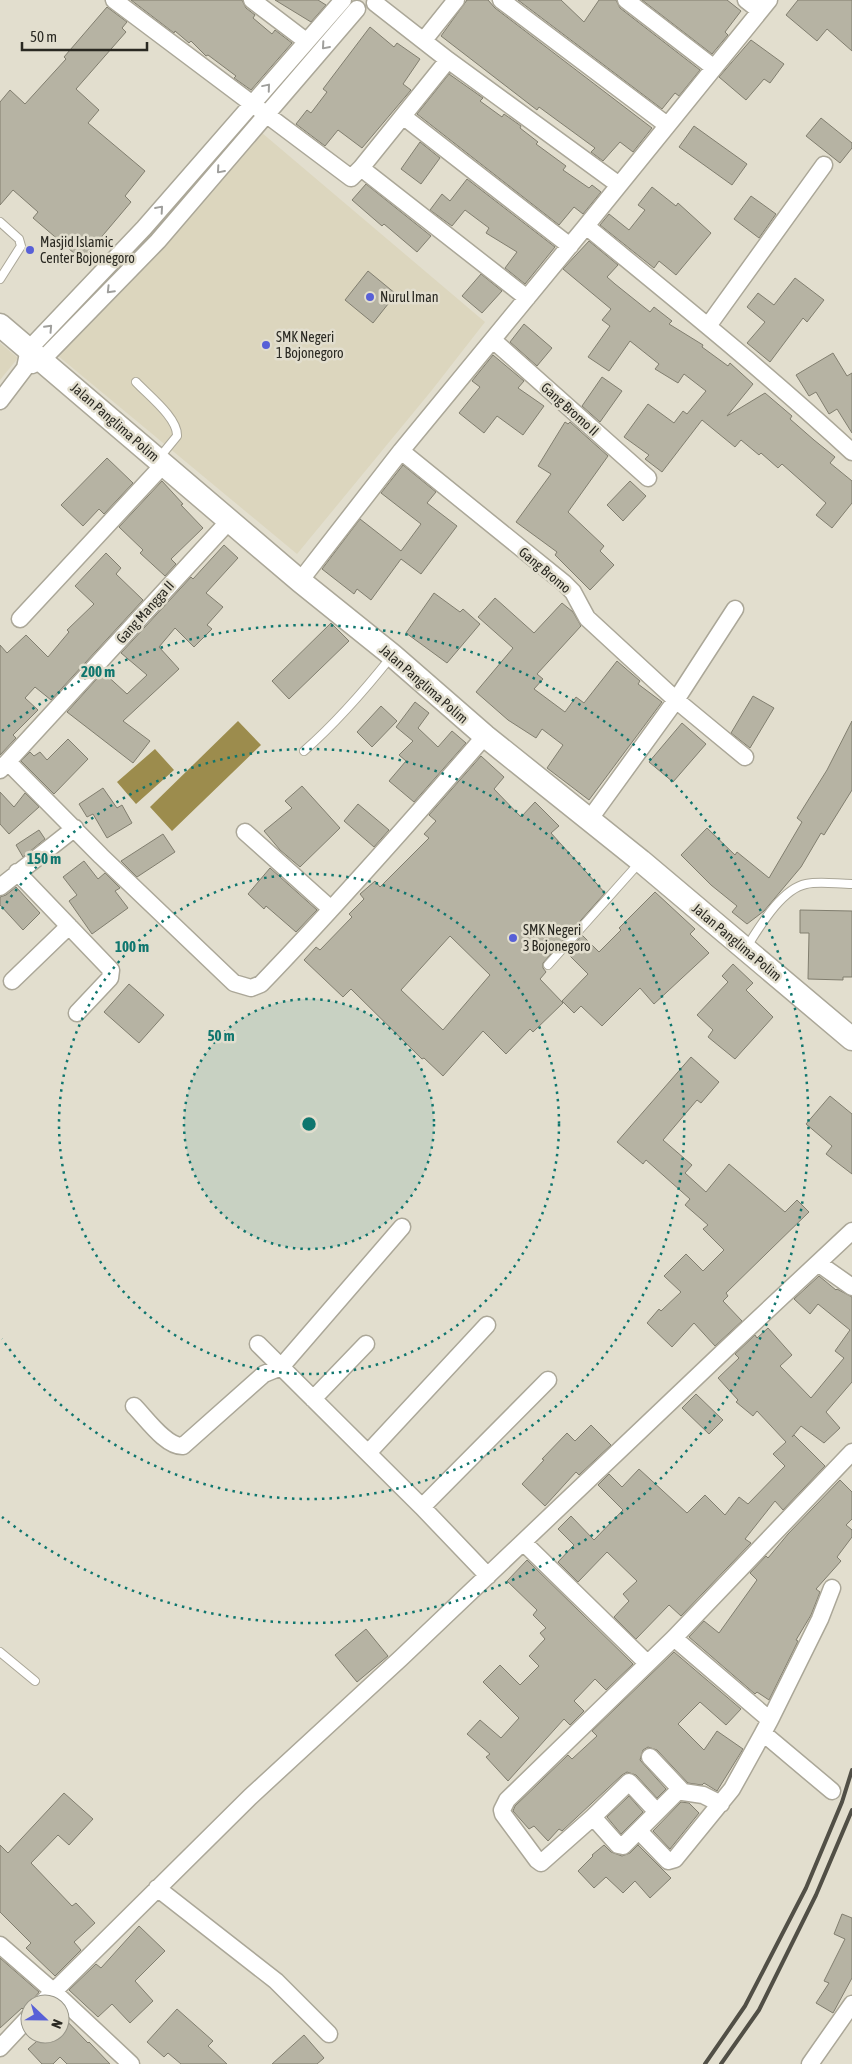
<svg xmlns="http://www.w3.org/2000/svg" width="852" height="2064" viewBox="0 0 852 2064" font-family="'Asap Condensed',sans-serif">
	<rect width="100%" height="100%" fill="#e2dece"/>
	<path fill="#dcd6be" d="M255 127 485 322 432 390 297 554 57 355Z
		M0 343 18 358 0 380Z"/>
	<path fill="#9c8c4d" d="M238 721 261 745 172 831 150 807Z
		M155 749 174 770 136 804 117 782Z"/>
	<path fill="#b6b3a3" stroke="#817e6f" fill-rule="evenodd" d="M131 0H242L246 8 255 15 253 18 272 34 275 30 292 43 251 90 234 78 236 76 208 55 206 56 191 41 189 43 175 31 174 33Z
		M275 0H318L326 5 311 22Z
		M467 0H488L495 8 652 128 633 152 620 142 603 161 591 152 595 148 539 107 537 110 441 36Z
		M518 0H561L584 22 599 0H616L620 8 700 70 679 96 675 93 662 109Z
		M642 0H727L741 11 725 32 728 35 712 54Z
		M798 0H852V51L827 29 817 41 786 15Z
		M107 7 127 22 122 28 126 32 76 89 99 110 88 123 145 171 125 196 131 202 82 260 33 218 38 212 13 190 0 205V102L10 90 25 104 66 59 64 57Z
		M370 27 394 47 397 43 420 59 403 84 411 90 362 148 338 130 325 146 296 124 307 110 311 113 327 92 323 89Z
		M751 40 784 64 770 83 764 79 746 100 719 77Z
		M449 74 483 98 480 101 502 117 504 114 521 126 520 128 538 142 536 144 566 166 563 170 589 188 592 185 601 192 583 214 574 207 559 225 417 114Z
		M821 118 852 143V148L840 163 806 136Z
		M694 126 747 164 732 185 679 147Z
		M420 142 440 158 421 184 401 169Z
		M467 179 555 247 525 284 505 268 517 252 486 233 489 228 465 210 452 226 430 210 442 194 450 201Z
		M366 184 431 236 417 252 384 224 382 226 352 200Z
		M652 187 676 206 678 203 711 233 676 275 659 261 654 268 600 225 609 214 629 230 645 210 638 205Z
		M751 196 776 214 759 238 734 219Z
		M589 241 618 265 607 277 615 284 650 312 654 307 672 321 669 324 703 345 702 347 728 366 730 363 753 384 727 416 765 393 792 416 790 419 814 440 835 457 830 463 852 481V503L832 528 816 515 826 503 782 464 778 468 761 453 759 455 741 440 735 447 702 420 662 472 645 459 649 455 624 437 648 404 674 423 683 411 687 414 706 391 684 374 678 383 655 369 659 364 630 341 609 371 588 357 610 326 602 320 611 309 563 269Z
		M368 271 396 294 373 323 345 300Z
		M481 274 502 291 482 313 462 296Z
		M795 278 824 300 807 322 803 318 770 362 747 343 765 322 747 307 758 293 774 305Z
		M524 324 552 348 537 366 510 342Z
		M833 353 847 376 852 373V433L837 409 829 414 816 392 809 396 796 375Z
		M493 355 524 381 518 388 544 406 523 435 497 416 484 433 459 413 480 387 472 381Z
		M602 377 622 391 600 422 582 406Z
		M565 422 568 424 570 422 608 456 568 512 604 546 600 551 614 565 590 590 555 555 557 552 516 522 551 474 538 466Z
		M107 458 133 483 104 514 99 509 83 526 61 505Z
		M403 465 436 492 427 503 457 526 421 574 401 559 371 600 357 589 354 594 322 569 360 519 401 551 421 524 381 493Z
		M162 481 183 504 181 505 203 528 171 559 176 564 165 576 140 553 143 550 119 527Z
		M630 481 646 496 623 521 607 505Z
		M224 545 238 558 206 593 223 607 207 625 212 629 194 647 175 628 159 647 179 669 123 721 150 741 133 763 67 712 103 672 127 694 147 675 121 653 191 577 193 579Z
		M106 553 121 568 116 574 143 600 51 700 35 687 25 698 38 710 13 735 16 738 0 755V645L7 653 26 635 48 657 69 632 67 630 94 604 75 586Z
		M434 593 460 612 463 609 480 624 447 663 406 633Z
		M495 598 534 633 562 603 573 612 581 626 537 674 543 679 534 689 565 712 576 697 584 703 617 661 640 681 638 684 662 702 589 800 547 768 563 745 542 729 536 738 508 720 476 692 513 648 478 617Z
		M331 623 349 641 289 699 272 681Z
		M753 696 774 708 750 748 731 733Z
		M415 702 429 713 418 728 438 747 452 731 466 743 414 802 389 781 406 761 399 755 413 741 396 727Z
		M381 706 397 721 372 747 357 732Z
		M852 721V790L824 835 821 833 801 867 764 911 747 924 732 912 737 906 711 885 681 855 707 828 735 855 737 852 769 878 802 822 797 818 827 770Z
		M682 723 706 744 673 782 649 762Z
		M68 739 88 759 54 794 21 761 30 752 34 756 40 752 47 760Z
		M481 756 504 777 494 789 521 817 535 802 559 826 551 833 605 893 543 963V968L546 972 540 979 563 1003 533 1032 530 1029 506 1054 483 1031 443 1076 424 1058 422 1059 351 989 343 997 304 960 316 947 320 950 352 917 349 914 364 899 360 894 375 881 380 887 429 838 424 834 436 821 429 815ZM450 936 490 975 443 1030 401 990Z
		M302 786 340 828 300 867 280 850 264 831 292 808 285 801Z
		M103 788 117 808 122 805 132 823 107 838 93 814 87 817 79 804Z
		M0 792 14 807 25 793 39 807 9 834 0 824Z
		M358 804 389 830 374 847 344 821Z
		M39 830 45 839 23 857 16 845Z
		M163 834 175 852 137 877 121 861Z
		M84 861 98 879 105 873 120 888 115 891 128 908 92 934 69 901 77 895 63 877Z
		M270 868 317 910 296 932 266 906 264 909 248 894Z
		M16 887 40 913 23 930 0 905V897L6 895Z
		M655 892 695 929 690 934 709 953 654 1004 640 988 602 1026 581 1006 574 1013 562 1001 588 974 567 953 582 935 599 952 621 930 619 928Z
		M800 910 852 911V977H843V980L808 979 809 933H800Z
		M733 964 753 983 746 990 773 1017 735 1059 708 1037 713 1030 697 1015 728 982 722 976Z
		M129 984 164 1015 139 1043 104 1012Z
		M691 1057 719 1082 701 1103 697 1100 663 1140 692 1165 685 1173 706 1192 729 1164 785 1212 797 1200 809 1212 726 1293 728 1296 723 1301 742 1321 715 1346 694 1323 672 1347 647 1323 659 1309 661 1311 681 1292 664 1276 686 1254 703 1271 724 1250 703 1229 708 1225 685 1205 690 1199 646 1160 643 1164 617 1142Z
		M830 1096 852 1114V1174L826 1154 832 1146 806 1124Z
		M819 1276 836 1290 837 1289 852 1297V1382L826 1412 840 1428 824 1443 801 1426 792 1437 794 1435 825 1466 783 1510 775 1501 745 1539 751 1543 681 1616 669 1605 636 1639 614 1617 629 1601 623 1594 637 1581 607 1552 578 1582 558 1562 574 1545 558 1529 571 1516 594 1540 623 1510 598 1485 609 1474 622 1487 639 1469 687 1513 705 1495 725 1515 739 1497 748 1504 785 1466 773 1454 786 1442 757 1411 753 1416 736 1402 738 1400 718 1378 739 1358 735 1354 755 1335 757 1338 768 1328 792 1355 780 1366 811 1398 844 1358 835 1351 850 1330 818 1304 810 1314 794 1299Z
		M696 1394 723 1420 709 1434 682 1408Z
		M591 1425 611 1445 579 1475 576 1472 545 1506 522 1484 544 1460 542 1459 567 1433 575 1441Z
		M840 1480 852 1492V1519L846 1525 852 1530V1537L837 1557 841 1561 816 1589 820 1592 811 1615 796 1640 798 1641 769 1700 757 1692 755 1694 689 1637 704 1621 719 1633 757 1580 750 1573 766 1556 768 1558 788 1534Z
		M527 1560 633 1664 606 1690 595 1679 574 1701 584 1711 570 1725 564 1719 508 1781 486 1757 490 1754 467 1734 480 1720 501 1738 519 1718 483 1682 500 1665 520 1685 539 1666 529 1656 545 1639 540 1633 546 1628 533 1615 537 1610 507 1581Z
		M366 1629 388 1656 357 1682 335 1655Z
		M674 1652 741 1709 726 1725 700 1702 678 1724 704 1750 717 1731 743 1749 717 1791 704 1783 702 1785 688 1783 657 1750 648 1747 643 1750 640 1760 666 1789 657 1798 636 1775 627 1772 622 1775 562 1831 559 1829 548 1841 534 1826 529 1829 513 1811 515 1806 568 1755 572 1759 597 1736 592 1731Z
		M64 1793 93 1819 69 1845 58 1835 31 1863 72 1906 76 1903 95 1923 74 1942 81 1950 55 1976 26 1948 31 1943 0 1912V1845L8 1853Z
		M629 1796 643 1812 621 1834 607 1817Z
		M681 1802 689 1803 699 1813 670 1849 653 1831Z
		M604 1845 611 1852 622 1856 630 1853 638 1845 671 1878 650 1898 635 1881 623 1893 606 1877 594 1888 578 1871 593 1856 592 1855Z
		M842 1914 852 1918V1978L833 2013 816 2003 829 1983 824 1981 845 1939 834 1934Z
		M139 1926 165 1951 135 1981 153 2001 130 2023 112 2004 98 2017 69 1990 96 1964 101 1968Z
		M0 1958 39 1992 31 2002 23 2009 22 2008 0 2028Z
		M177 2009 213 2041 208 2046 227 2064H181L168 2053 164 2057 147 2042Z
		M60 2014 88 2043 89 2042 110 2064H67L60 2057 53 2064H42L28 2049 45 2034H60Z
		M304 2035 324 2058 317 2064H272Z"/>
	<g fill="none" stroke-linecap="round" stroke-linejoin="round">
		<defs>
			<path id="service" d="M0 222 19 239 21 246 0 279
				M136 382C148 395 178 418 177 436L159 458
				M304 751C337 722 364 691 391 657
				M746 948C759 928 781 889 806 884 820 881 837 884 852 884
				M548 965 640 862
				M0 1652 35 1681"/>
			<path id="minor" d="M114 0 351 178 361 168 448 60
				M252 0 306 41
				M501 0 667 125
				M626 0 713 67
				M746 0 760 11
				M769 0 586 226C676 300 767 373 852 452
				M375 3 448 60 619 185
				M424 40 456 0
				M404 117 570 246
				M361 168 527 298
				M586 226 401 451 564 583 573 592 587 618 676 700 745 757
				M708 326 824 165
				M493 340 648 478
				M32 365 42 360 158 241 357 9
				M0 401 25 368 29 349 144 228 343 0
				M300 581 401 451
				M20 619 164 464
				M8 762 101 856 234 983 251 988 261 984C338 904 412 820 485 736
				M0 770 229 521
				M589 820 676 700 735 609
				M245 832 331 909
				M17 872 111 970 110 978 77 1013
				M0 887 75 828
				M12 981 69 926
				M818 1263 852 1287
				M258 1344 422 1507 488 1576
				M313 1399 366 1344
				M134 1406C146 1418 166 1447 183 1446L264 1374 281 1367 402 1227
				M368 1453 487 1325
				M422 1507 548 1380
				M523 1542 647 1663
				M674 1638 770 1720 763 1733 832 1791
				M770 1720 820 1619 832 1588
				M650 1757 683 1792 703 1795 721 1804
				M680 1789 623 1846 618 1845 593 1817 541 1863 537 1860 503 1814 502 1810 507 1800 674 1638 852 1452
				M593 1817 629 1782 657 1812
				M639 1831 668 1861 675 1859 732 1789 763 1733
				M157 1888 276 1981 329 2034
				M0 1945 53 1991 131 2064
				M41 2004 250 1797 401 1658 725 1350 852 1231
				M0 2048 30 2016
				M810 2064 852 2004"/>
			<path id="secondary" d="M0 325 300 581 392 655 485 736 641 861 852 1039"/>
		</defs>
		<use href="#service" stroke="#aba798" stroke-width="10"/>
		<use href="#minor" stroke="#aba798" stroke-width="19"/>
		<use href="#secondary" stroke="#aba798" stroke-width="25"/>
		<use href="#service" stroke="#fff" stroke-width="8"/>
		<use href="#minor" stroke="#fff" stroke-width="16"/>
		<use href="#secondary" stroke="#fff" stroke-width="22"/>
		<path stroke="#514f46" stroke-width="4" d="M705 2064 745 2006 806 1888 842 1802 852 1770
			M721 2064 759 2010 816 1895 852 1810"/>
	</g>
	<defs><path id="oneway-chevron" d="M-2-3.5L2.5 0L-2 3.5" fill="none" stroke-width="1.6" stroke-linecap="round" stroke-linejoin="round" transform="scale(1.25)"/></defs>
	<g stroke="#9f9f9c">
		<use href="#oneway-chevron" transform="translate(325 46) rotate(131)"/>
		<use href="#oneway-chevron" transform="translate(267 87) rotate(-50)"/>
		<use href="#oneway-chevron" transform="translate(220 170) rotate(131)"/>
		<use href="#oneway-chevron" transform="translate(160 209) rotate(-49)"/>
		<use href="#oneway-chevron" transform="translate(110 290) rotate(134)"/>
		<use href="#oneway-chevron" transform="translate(49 328) rotate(-47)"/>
	</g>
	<circle cx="309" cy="1124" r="125" fill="#0f766e" fill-opacity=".12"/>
	<g fill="none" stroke="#0f766e" stroke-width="2.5" stroke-dasharray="2.5 5">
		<circle cx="309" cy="1124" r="125"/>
		<circle cx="309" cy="1124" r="250"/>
		<path d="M2 909A375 375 0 1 1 2 1339"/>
		<path d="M2 731A499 499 0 1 1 2 1517"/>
	</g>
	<g fill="#5860d7" stroke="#e2dece" stroke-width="2">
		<circle cx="30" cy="250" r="5"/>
		<circle cx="370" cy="297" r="5"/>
		<circle cx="266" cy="345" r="5"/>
		<circle cx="513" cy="938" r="5"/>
	</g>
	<g text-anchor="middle" stroke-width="5" stroke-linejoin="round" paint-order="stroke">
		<g font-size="14" fill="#2a2922" stroke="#e2dece" text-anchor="start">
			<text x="40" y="247">Masjid Islamic<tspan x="40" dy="16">Center Bojonegoro</tspan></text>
			<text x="380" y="302">Nurul Iman</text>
			<text x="276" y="342">SMK Negeri<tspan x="276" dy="16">1 Bojonegoro</tspan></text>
			<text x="523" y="935">SMK Negeri<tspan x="523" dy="16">3 Bojonegoro</tspan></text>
		</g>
		<g font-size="14" fill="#2a2922" stroke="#e2dece">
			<text transform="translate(570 409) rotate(42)" y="5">Gang Bromo II</text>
			<text transform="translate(115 422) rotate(41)" y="5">Jalan Panglima Polim</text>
			<text transform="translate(545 570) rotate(40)" y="5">Gang Bromo</text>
			<text transform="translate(145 612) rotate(-48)" y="5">Gang Mangga II</text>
			<text transform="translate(424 684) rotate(41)" y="5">Jalan Panglima Polim</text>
			<text transform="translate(737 942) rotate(40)" y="5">Jalan Panglima Polim</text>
		</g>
	</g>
	<circle cx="309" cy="1124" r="8" fill="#0f766e" stroke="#e2dece" stroke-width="2.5"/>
	<g font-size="15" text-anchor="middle" font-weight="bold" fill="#0f766e" stroke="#e2dece" stroke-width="5" stroke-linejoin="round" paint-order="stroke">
		<text x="98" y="677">200 m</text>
		<text x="44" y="864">150 m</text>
		<text x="132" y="952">100 m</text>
		<text x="221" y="1041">50 m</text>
	</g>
	<g transform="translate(45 2019) rotate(112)"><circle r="24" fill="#e2dece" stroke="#989689"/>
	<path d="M0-4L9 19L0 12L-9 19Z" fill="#5860d7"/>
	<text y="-8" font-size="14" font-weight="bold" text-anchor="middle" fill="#2a2922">N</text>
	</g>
	<path d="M22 42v8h125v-8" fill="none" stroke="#2a2922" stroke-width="2.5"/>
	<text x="30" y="42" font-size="15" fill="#2a2922" stroke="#e2dece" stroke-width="4" paint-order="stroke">50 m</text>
</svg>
